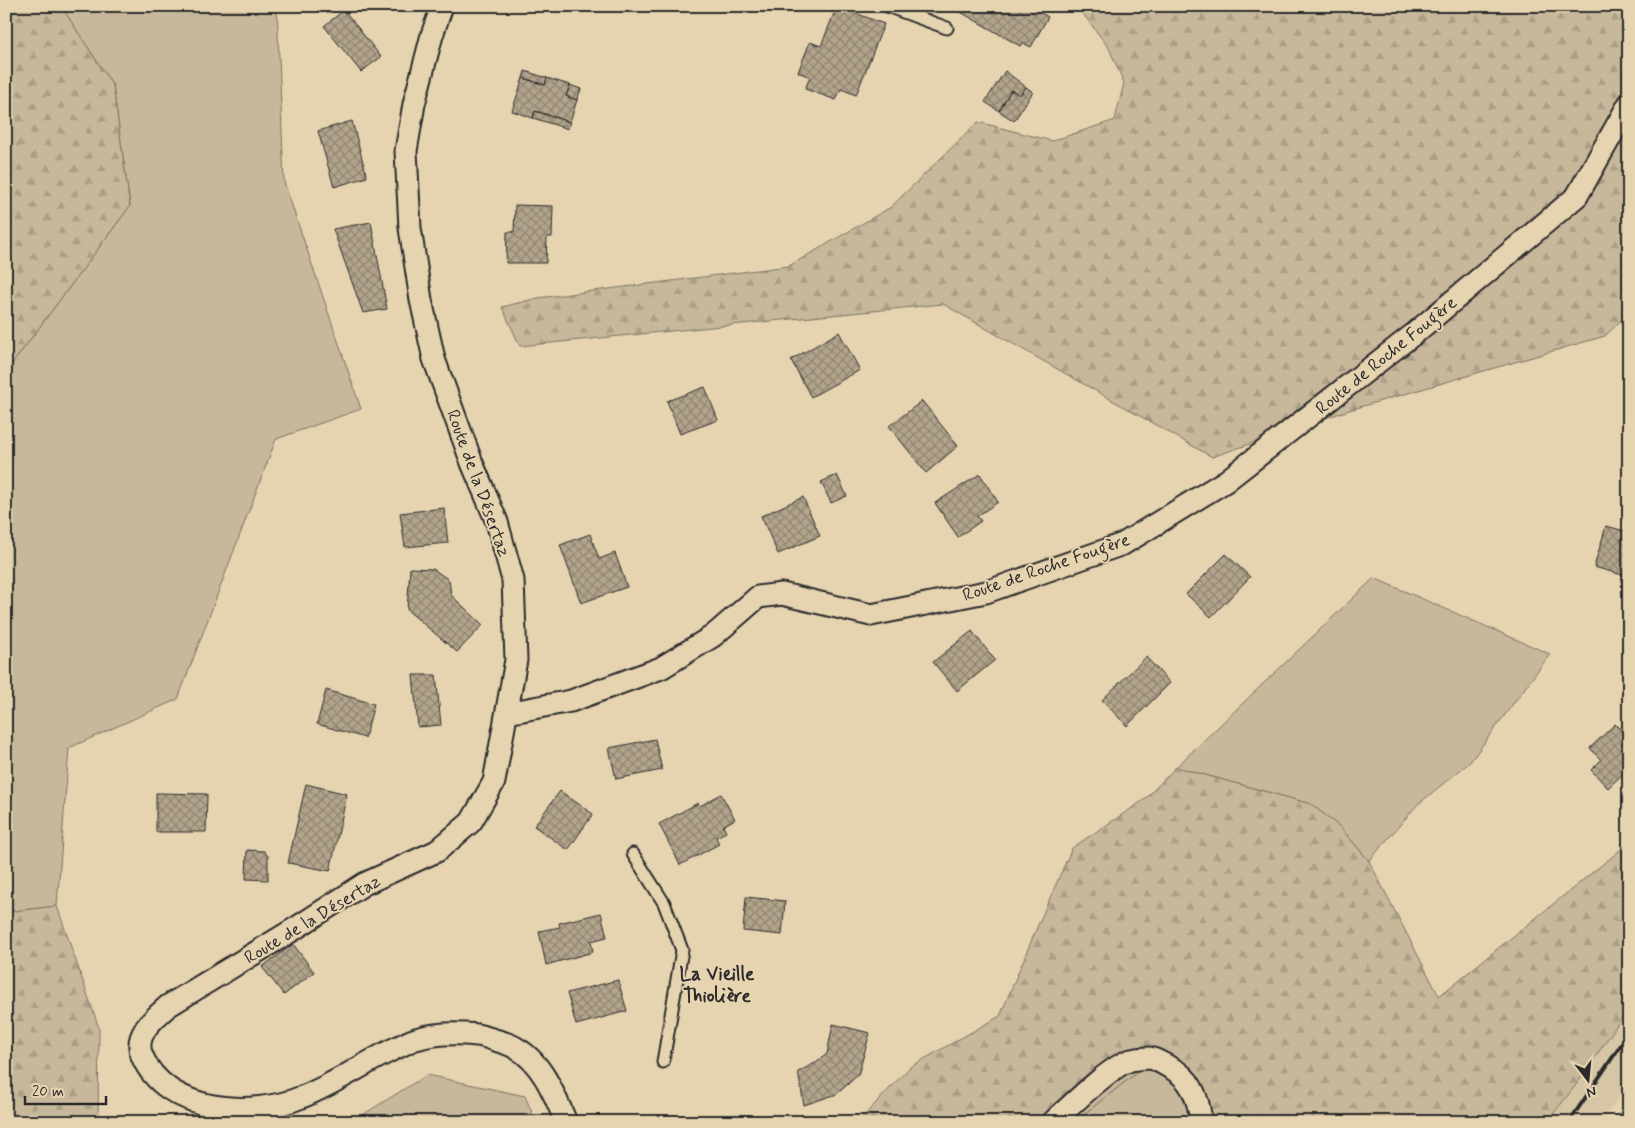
<svg xmlns="http://www.w3.org/2000/svg" width="1635" height="1128" viewBox="0 0 1635 1128" font-family="Mynerve,sans-serif">
	<defs>
		<pattern id="forest-firs" width="22" height="20" patternUnits="userSpaceOnUse" patternTransform="scale(1.25)"><rect width="22" height="20" fill="#c7b89b"/><path d="M5 1l3.5 6h-7zM16 11l3.5 6h-7z" fill="#ab9e86"/></pattern>
		<pattern id="building-cross-hatch" width="8" height="8" patternUnits="userSpaceOnUse" patternTransform="scale(1.25)"><rect width="8" height="8" fill="#b2a48c"/><path d="M0 0l8 8M0 8l8-8" fill="none" stroke="#918673"/></pattern>
	</defs>
	<rect width="100%" height="100%" fill="#e6d4b1"/>
	<filter id="ink" filterUnits="userSpaceOnUse"><feTurbulence type="fractalNoise" baseFrequency=".02" numOctaves="2"/><feDisplacementMap in="SourceGraphic" scale="10" xChannelSelector="R" yChannelSelector="G"/><feConvolveMatrix kernelMatrix="1 2 1 2 8 2 1 2 1" color-interpolation-filters="sRGB"/></filter>
	<g filter="url(#ink)">
		<path fill="#d6c6a6" d="M1629 1007V1082L1613 1106 1600 1122H1547L1579 1081Z"/>
		<path fill="#c7b89b" stroke="#797263" d="M61 6H277L284 182 361 409 276 439 178 699 69 748 57 906 6 912V372L130 206 113 86Z
			M1374 578 1550 654 1470 762 1417 805 1369 861 1340 827 1311 804 1176 767Z
			M1144 1067 1209 1101 1213 1122H1074Z
			M427 1075 525 1096 536 1122H351Z"/>
		<path fill="url(#forest-firs)" stroke="#797263" d="M6 6H61L113 86 130 206 6 372Z
			M1077 6H1629V313L1605 336 1346 411 1212 457 943 304 520 346 502 307 538 298 789 266 891 207 978 122 1052 141 1115 120 1124 83 1109 48Z
			M1176 767 1311 804 1340 827 1369 861 1439 996 1629 843V1007L1579 1081 1547 1122H1213L1209 1101 1144 1067 1074 1122H858L910 1067 1000 1016 1038 925 1072 848 1144 800Z
			M57 906 99 1028 98 1122H6V912Z"/>
		<path fill="url(#building-cross-hatch)" stroke="#2b2b2b" d="M837 6 884 24 856 95 841 89 836 100 805 89 810 77 798 72 810 42 821 46Z
			M950 6H1029L1048 17 1031 47 1023 43 1020 46Z
			M344 10 381 57 361 72 324 26Z
			M525 71 547 78 545 85 523 78Z
			M1005 71 1026 87 1020 95 1011 90 999 111 985 102Z
			M523 78 545 85 547 78 570 85 566 96 577 100 570 122 535 111 533 118 512 111Z
			M570 85 581 89 577 100 566 96Z
			M1026 87 1033 92 1014 121 999 111 1011 90 1020 95Z
			M535 111 570 122 568 129 533 118Z
			M352 121 367 177 334 187 318 131Z
			M515 205 553 206 552 237H547L546 263H506L507 232H514Z
			M371 222 387 309 363 313 333 229Z
			M839 332 860 370 811 397 791 360Z
			M705 387 718 420 680 434 667 401Z
			M922 401 958 446 926 473 889 426Z
			M980 474 998 502 977 516 981 521 958 537 935 503Z
			M837 475 847 496 831 503 821 482Z
			M803 497 820 536 778 554 761 516Z
			M444 508 448 543 405 547 400 513Z
			M1606 526 1629 532V565L1626 576 1594 567Z
			M590 534 599 559 615 553 627 587 581 603 560 545Z
			M1226 554 1250 577 1211 617 1186 594Z
			M410 568 433 569 449 580 451 595 483 625 457 652 407 610Z
			M972 631 995 660 957 691 933 662Z
			M1146 657 1170 683 1127 726 1102 700Z
			M413 675H436L441 725 418 727Z
			M326 690 374 704 365 738 317 724Z
			M1615 724 1626 735 1629 732V768L1608 788 1591 770 1601 760 1590 748Z
			M655 739 662 770 616 779 609 748Z
			M306 784 347 794 330 871 288 863Z
			M560 791 593 814 568 850 534 826Z
			M156 793 207 794 206 832H156Z
			M721 794 735 819 723 826 726 832 716 837 719 844 680 865 659 824 698 803 700 806Z
			M247 850 264 851 268 856V880L246 879Z
			M746 897 785 901 782 935 743 931Z
			M601 913 607 937 591 941 593 952 546 965 539 931 560 927 559 923Z
			M293 944 314 972 284 995 262 967Z
			M618 980 627 1011 576 1025 567 993Z
			M833 1024 870 1033 858 1075 837 1094 804 1105 798 1072 815 1063 827 1054Z"/>
		<g fill="none" stroke-linecap="round" stroke-linejoin="round">
			<defs>
				<path id="lane" d="M887 6 947 28
					M633 854 664 903 682 950 663 1062"/>
				<path id="street" d="M442 6 432 35 414 104 406 151 410 228 421 300 434 359 472 463 497 522 513 580 516 660 494 782 471 822 437 851 364 884 296 928 168 1006C154 1018 133 1035 142 1056 166 1113 252 1118 302 1097 335 1084 364 1063 396 1048 403 1045 409 1041 416 1039 435 1033 457 1033 477 1035 483 1036 489 1038 495 1040 502 1042 510 1044 516 1048 542 1062 555 1096 566 1122
					M507 713 571 701 661 668 713 636 758 597 782 594 871 615 986 592 1123 544 1226 481 1415 333 1577 196 1629 104
					M1053 1122C1069 1107 1112 1065 1131 1060 1136 1059 1145 1058 1150 1058 1156 1059 1165 1065 1171 1068 1191 1078 1199 1100 1201 1122"/>
			</defs>
			<use href="#lane" stroke="#2b2b2b" stroke-width="15"/>
			<use href="#street" stroke="#2b2b2b" stroke-width="25"/>
			<use href="#lane" stroke="#e6d4b1" stroke-width="11"/>
			<use href="#street" stroke="#e6d4b1" stroke-width="21"/>
			<path stroke="#2b2b2b" stroke-width="4" d="M1569 1122 1629 1033"/>
		</g>
	</g>
	<g text-anchor="middle" stroke-width="4" stroke-linejoin="round" paint-order="stroke">
		<g font-size="18" fill="#2b2b2b" stroke="#e6d4b1">
			<text transform="translate(1386 355) rotate(-39)" y="6">Route de Roche Fougère</text>
			<text transform="translate(479 483) rotate(70)" y="6">Route de la Désertaz</text>
			<text transform="translate(1046 567) rotate(-19)" y="6">Route de Roche Fougère</text>
			<text transform="translate(312 919) rotate(-31)" y="6">Route de la Désertaz</text>
		</g>
		<g font-size="19" font-weight="bold" fill="#2b2b2b" stroke="#e6d4b1">
			<text x="717" y="980">La Vieille<tspan x="717" dy="22">Thiolière</tspan></text>
		</g>
	</g>
	<rect width="1635" height="1128" fill="none" stroke="#e6d4b1" stroke-width="25"/>
	<rect x="12" y="12" width="1610" height="1103" fill="none" stroke="#2b2b2b" stroke-width="2" filter="url(#ink)"/>
	<g transform="translate(1588 1080) rotate(164)" stroke="#e6d4b1" stroke-width="4" paint-order="stroke">
	<path d="M0-4L9 19L0 12L-9 19Z" fill="#2b2b2b"/>
	<text y="-8" font-size="14" font-weight="bold" text-anchor="middle" fill="#2b2b2b">N</text>
	</g>
	<path d="M25 1096v8h81v-8" fill="none" stroke="#2b2b2b" stroke-width="2.5"/>
	<text x="32" y="1096" font-size="15" fill="#2b2b2b" stroke="#e6d4b1" stroke-width="4" paint-order="stroke">20 m</text>
</svg>
